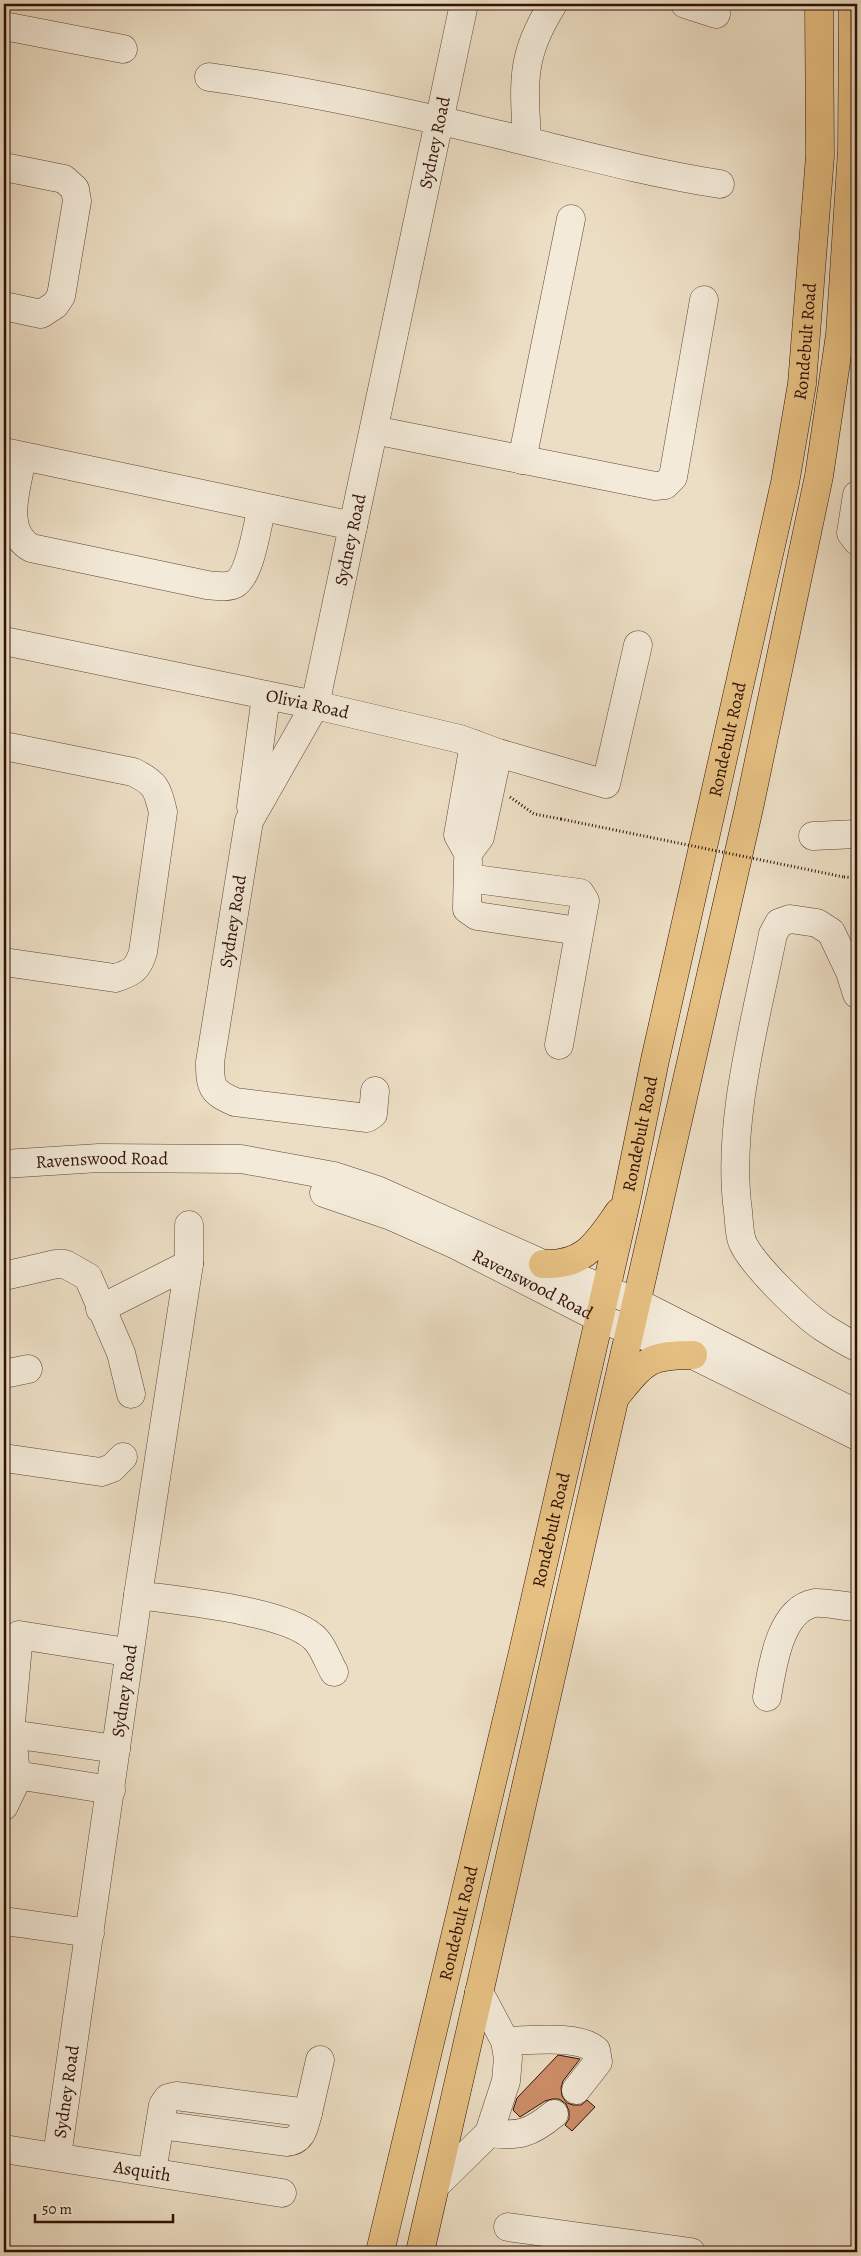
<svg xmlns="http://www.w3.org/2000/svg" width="861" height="2256" viewBox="0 0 861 2256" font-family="Alegreya,serif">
	<rect width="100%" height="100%" fill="#ecdec4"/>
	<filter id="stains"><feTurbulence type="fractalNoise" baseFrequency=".004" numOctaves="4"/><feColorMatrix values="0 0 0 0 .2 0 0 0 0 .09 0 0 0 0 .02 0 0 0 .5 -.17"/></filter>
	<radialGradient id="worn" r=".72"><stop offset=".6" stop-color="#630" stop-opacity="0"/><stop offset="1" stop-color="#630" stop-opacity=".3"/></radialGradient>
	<path fill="#ce8f69" stroke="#2f1104" d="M558 2055 580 2059 563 2081 561 2088 562 2096 567 2103 573 2105H581L587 2100 595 2107 572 2131 565 2125 569 2119V2111L566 2104 559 2099H552L545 2101 520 2117 513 2110 517 2098Z"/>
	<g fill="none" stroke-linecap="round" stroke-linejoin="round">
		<defs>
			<g id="minor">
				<path d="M685 4 716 14"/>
				<path d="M4 26 123 49"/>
				<path d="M209 77C303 90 396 110 488 132 565 150 642 172 720 184"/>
				<path d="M527 141C524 82 520 56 553 4"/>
				<path d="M4 167 64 179 75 189 77 201 61 296 55 305 41 314 4 306"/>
				<path d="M374 430 655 486 665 485 673 477 704 300"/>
				<path d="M4 452 353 526"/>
				<path d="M22 457C18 485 0 530 31 548L207 585C216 586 227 588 235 584 251 574 257 525 262 507"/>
				<path d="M522 460 571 219"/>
				<path d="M857 495 851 533 857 541"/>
				<path id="s1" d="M4 641 315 705 460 739 498 753 606 784 638 645"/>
				<path d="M474 744 458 835 468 853 480 837 498 753"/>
				<path d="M4 746 133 772C156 783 157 788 163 812L143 952C138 969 132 973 115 978L4 962"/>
				<path d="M251 807 266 696"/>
				<path d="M813 836 857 834"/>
				<path d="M468 861 467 909 477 916 579 931"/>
				<path d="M468 878 580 893 585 901 559 1045"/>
				<path d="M857 994 850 972 831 932 817 923 790 919 779 923 773 934C756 1020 726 1124 738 1211 739 1220 739 1232 742 1241 750 1263 804 1315 824 1328 835 1335 846 1342 857 1347"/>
				<path id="s2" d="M375 1091 373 1114 367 1118 235 1102C211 1092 210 1086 210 1062L249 821 315 705 464 4"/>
				<path id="s3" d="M4 1164 99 1158 241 1159 334 1176 377 1190 543 1264 636 1302 857 1414"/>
				<path id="s4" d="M324 1193 391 1216 456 1245 599 1318 693 1355 857 1436"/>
				<path d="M4 1276 56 1264H65L88 1277 121 1353 131 1394"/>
				<path d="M100 1309 189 1264"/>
				<path d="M4 1374 28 1369"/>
				<path d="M4 1458 101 1472 112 1468 123 1457"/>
				<path d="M138 1595C180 1601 281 1610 312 1636 322 1643 328 1662 334 1672"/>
				<path d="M767 1697C772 1669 779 1609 815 1603 824 1602 846 1607 857 1607"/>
				<path d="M11 1734 116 1749"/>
				<path d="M4 1774 16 1775 15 1783 4 1806"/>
				<path d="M111 1790 16 1775 11 1722 19 1635 114 1650"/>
				<path d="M4 1921 90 1933"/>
				<path d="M505 2041C529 2041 578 2034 596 2050L598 2062 576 2090"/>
				<path d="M160 2125 286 2142C303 2141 304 2127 308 2113"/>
				<path d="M489 2133C519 2137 531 2133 554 2114"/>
				<path id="s5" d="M4 2149 282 2193"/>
				<path id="s6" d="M57 2156 138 1595 189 1264V1225"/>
				<path d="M152 2172 163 2105 168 2098 176 2096 308 2113 320 2060"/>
				<path d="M436 2185 489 2133 506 2081 508 2058 505 2041 479 1992"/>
				<path d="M508 2227 691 2252"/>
			</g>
			<g id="major">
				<path d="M543 1264C585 1266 597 1243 619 1212"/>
				<path d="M616 1396C644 1362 647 1355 693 1355"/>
				<path id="s7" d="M380 2252 523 1652 626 1202 655 1060 785 483 802 384 820 156 819 4"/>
				<path d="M420 2252 749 808 819 476 840 335 852 150 853 4"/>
			</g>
		</defs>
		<use href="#minor" stroke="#5e4434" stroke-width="29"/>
		<use href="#major" stroke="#2f1104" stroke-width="29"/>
		<path stroke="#2f1104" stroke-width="3" stroke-dasharray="1 2.5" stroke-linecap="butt" d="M510 797 534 814 561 819
			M844 877 857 878"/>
		<use href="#minor" stroke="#f3ead9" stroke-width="28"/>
		<use href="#major" stroke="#e6bf82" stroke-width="28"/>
		<path stroke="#2f1104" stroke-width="3" stroke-dasharray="1 2.5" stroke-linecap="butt" d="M561 819 844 877"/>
	</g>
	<g text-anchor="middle" stroke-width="4" stroke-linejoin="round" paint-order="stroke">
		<g font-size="18" fill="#2f1104" stroke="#f3ead9">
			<text dy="6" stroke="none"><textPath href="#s2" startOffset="1168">Sydney Road</textPath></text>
			<text dy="6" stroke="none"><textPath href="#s7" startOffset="1958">Rondebult Road</textPath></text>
			<text dy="6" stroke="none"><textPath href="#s2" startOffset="762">Sydney Road</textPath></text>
			<text dy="6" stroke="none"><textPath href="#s1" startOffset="310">Olivia Road</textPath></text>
			<text dy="6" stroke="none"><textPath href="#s7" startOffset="1552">Rondebult Road</textPath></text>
			<text dy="6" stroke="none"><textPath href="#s2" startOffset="358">Sydney Road</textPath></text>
			<text dy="6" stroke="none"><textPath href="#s7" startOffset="1148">Rondebult Road</textPath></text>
			<text dy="6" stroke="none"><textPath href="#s3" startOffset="98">Ravenswood Road</textPath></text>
			<text dy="6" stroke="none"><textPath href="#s4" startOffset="228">Ravenswood Road</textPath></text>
			<text dy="6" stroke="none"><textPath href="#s7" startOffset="742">Rondebult Road</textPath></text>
			<text dy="6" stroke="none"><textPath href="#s6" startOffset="470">Sydney Road</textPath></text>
			<text dy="6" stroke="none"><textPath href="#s7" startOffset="338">Rondebult Road</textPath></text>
			<text dy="6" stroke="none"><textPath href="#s6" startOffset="65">Sydney Road</textPath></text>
			<text dy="6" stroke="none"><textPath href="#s5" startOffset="140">Asquith</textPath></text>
		</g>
	</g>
	<rect width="861" height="2256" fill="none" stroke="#ecdec4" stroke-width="20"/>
	<rect x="5" y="5" width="851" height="2246" fill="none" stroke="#2f1104" stroke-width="2.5"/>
	<rect x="10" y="10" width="841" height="2236" fill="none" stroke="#2f1104"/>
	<path d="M35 2214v8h138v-8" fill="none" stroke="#2f1104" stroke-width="2.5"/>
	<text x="42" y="2214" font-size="15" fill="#2f1104" stroke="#f3ead9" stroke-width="4" paint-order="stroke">50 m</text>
	<rect width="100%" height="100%" filter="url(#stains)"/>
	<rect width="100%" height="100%" fill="url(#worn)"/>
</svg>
